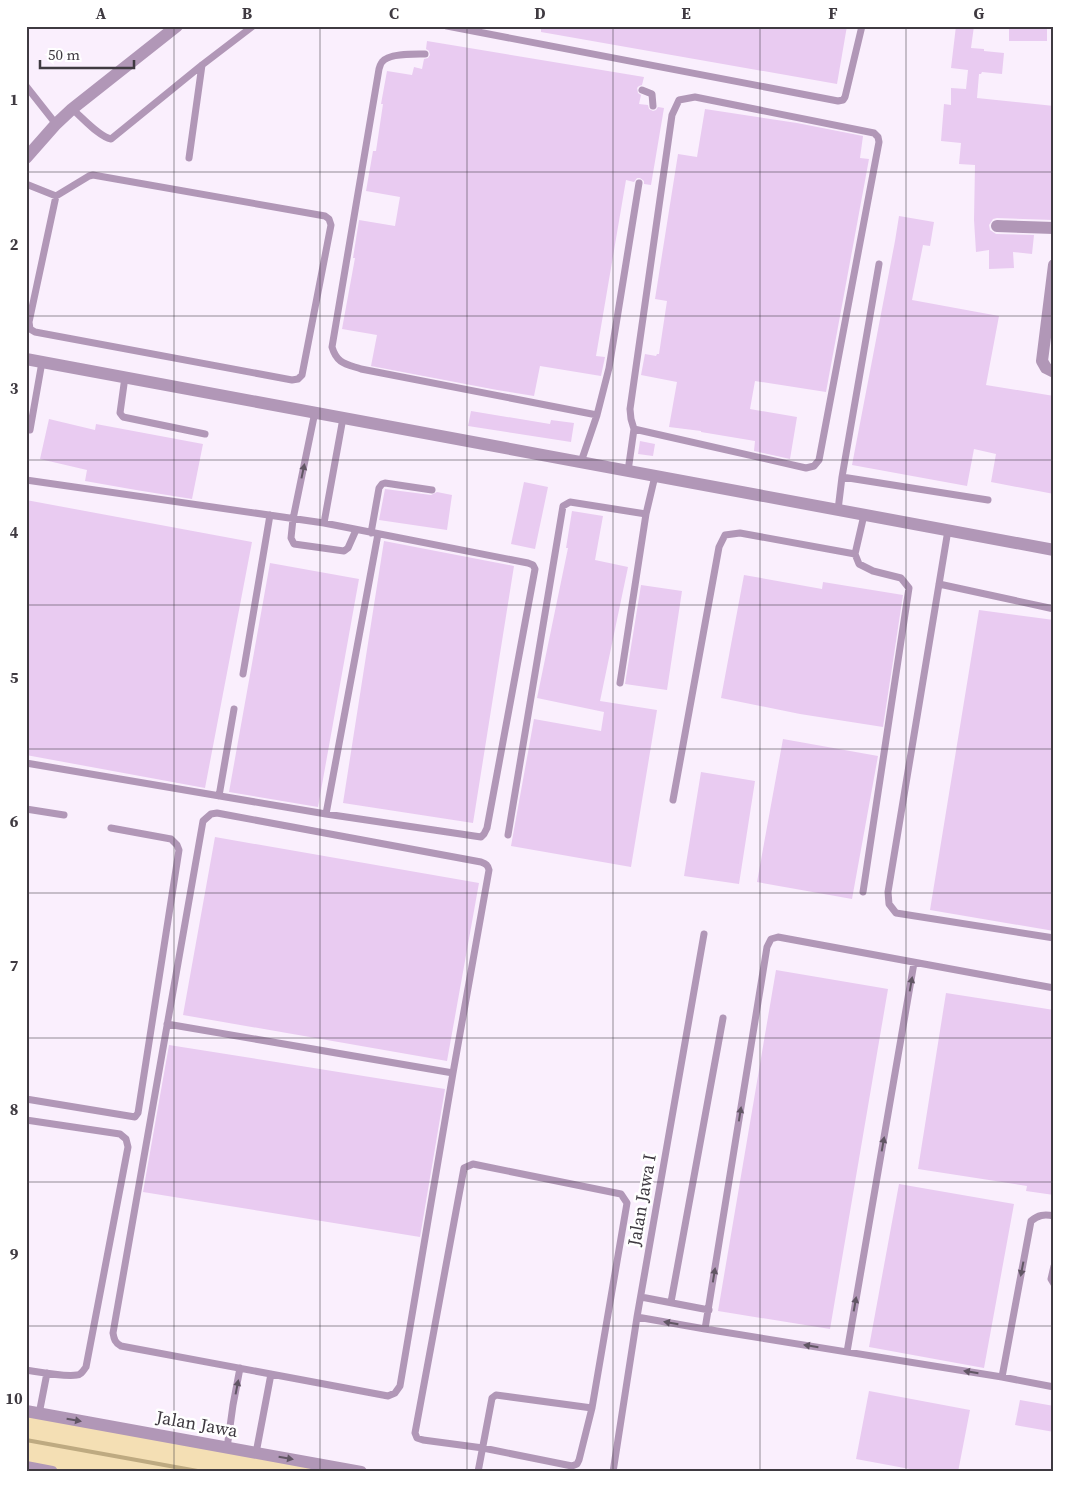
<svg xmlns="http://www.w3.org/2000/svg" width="1080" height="1498" viewBox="0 0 1080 1498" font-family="'Source Serif 4',serif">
	<rect width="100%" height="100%" fill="#faeffd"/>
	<path fill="#f4dfb4" d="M26 1411 361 1472H54L26 1467Z"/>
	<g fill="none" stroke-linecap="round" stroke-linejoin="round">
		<path stroke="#beaa81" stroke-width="4" d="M26 1440 203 1472"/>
	</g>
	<path fill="#e9cbf1" d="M541 26H847L837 84 541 32Z
		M956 26H974L971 48 984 49V51L1004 53 1002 74 982 72 981 74H979L977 98 1054 106 1053 220 997 218 993 219 989 225 990 230 996 234 1034 235 1032 254 1013 252 1014 268 989 269V250L976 252 974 220 975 165 959 164 961 143 941 141 944 104 951 105V88L966 89 968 70 951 68Z
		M1009 26H1047V41H1009Z
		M427 41 644 77 642 85 639 86 637 88 638 93 641 95 639 104 648 105 649 109 653 111 656 110 658 107 664 108 651 185 644 184V181L640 178H637L634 182 626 180 596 356 605 357 601 376 540 366 534 396 497 390 371 366 377 335 342 329 355 258H353L359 220 395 226 400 197 366 191 373 151H376L383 104H381L387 71 412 75 414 67 422 69 424 59 428 58 430 55 429 51 426 49Z
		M705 109 797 123 863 136 860 158 869 159 826 392 755 381 750 409 797 417 790 459 754 451 755 441 701 432V431L669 427 677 382 641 375 645 354 656 356 657 354H659L667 301 655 299 678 154 697 157Z
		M899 216 934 222 930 246 923 245 912 300 999 316 986 385 1054 396V494L991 482 996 454 974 449 967 486 852 465 895 241Z
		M471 411 550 424 551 420 574 423 571 442 468 426Z
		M49 419 95 430 96 424 203 444 192 499 136 490 85 481 87 470 40 459Z
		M640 441 655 444 653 456 638 454Z
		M524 482 548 487 535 549 511 544Z
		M385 489 431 495 437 492 452 495 447 530 379 520Z
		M26 500 252 542 205 788 26 755Z
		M572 511 603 516 595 560 628 567 600 701 657 710 631 867 511 846 534 719 601 731 604 712 537 698 568 548H566Z
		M384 541 514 566 473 823 343 803Z
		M270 563 359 579 318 807 229 792Z
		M744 575 822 589 823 582 903 595 883 727 800 714 721 698Z
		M641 585 682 591 667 690 625 684Z
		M979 610 1054 620V931L930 910Z
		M783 739 878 756 852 899 757 882Z
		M701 772 755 781 739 884 684 876Z
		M215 837 479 883 447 1061 183 1015Z
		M776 970 888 989 830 1329 718 1311Z
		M946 993 1054 1010V1195L1026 1191 1027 1186 918 1169Z
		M169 1045 445 1089 420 1237 143 1192Z
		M899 1184 1014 1204 984 1368 869 1347Z
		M869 1391 970 1410 958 1472H926L856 1459Z
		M1020 1400 1054 1406V1432L1015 1425Z"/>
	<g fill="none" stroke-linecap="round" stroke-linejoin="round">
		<path stroke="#b197b7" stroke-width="7" d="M447 26 838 101 843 100 845 97 862 26
			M425 54C415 54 388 53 382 62 381 62 379 69 379 69L332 347C337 364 346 364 361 369L597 415
			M26 86 56 124
			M642 90 652 94 653 106
			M72 109C82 117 99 137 111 139L202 65 253 26
			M189 158 202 65
			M93 175 325 216 329 219 331 225 302 375 298 379 292 380 35 332 30 329 29 322 56 196 89 176Z
			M26 184 56 196
			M125 377 120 413 123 417 205 434
			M315 412 293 519 291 538 294 544 344 551 348 548 356 530
			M30 430 42 362
			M581 462 597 415 609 368 639 183
			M628 471 634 429 631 419 630 409 672 115 679 100 695 97 874 133 878 137 879 142 819 460 814 466 806 468 634 429
			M842 477 988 500
			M26 480 324 523 528 563 533 565 535 569 487 828 484 834 481 837 326 814 26 763
			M838 510 842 477 879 264
			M324 523 343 418
			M948 530 888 892 889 904 896 913 1054 938
			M371 533 379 488 382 484 385 483 432 490
			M855 554 859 564 873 571 901 578 909 588 863 892
			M939 584 1054 609
			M243 674 270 515
			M620 683 646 514 655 476
			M219 796 234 709
			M673 800 719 547 725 535 740 533 855 554 864 515
			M26 809 64 815
			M217 813 481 862C486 864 488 865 489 870L453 1073 400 1386 395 1393 388 1396 121 1346C115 1343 114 1339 113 1333L203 821 211 814Z
			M326 814 378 534
			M508 835 563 506 570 502 646 514
			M1054 988 778 937 771 939 767 947 705 1329 1002 1377 1054 1387
			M167 1024 453 1073
			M26 1099 135 1117 138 1113 179 850 177 845 171 839 111 828
			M26 1120 120 1134 126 1139 128 1147 86 1367C83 1371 81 1375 77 1375 64 1377 39 1372 26 1370
			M473 1164 621 1194 627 1203 592 1408 579 1460 577 1464 572 1466 483 1448 423 1440 417 1438 415 1433 464 1168Z
			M1054 1266 1051 1279 1054 1284
			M641 1297 709 1310
			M671 1302 723 1018
			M637 1317 705 1329
			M847 1352 914 963
			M1002 1377 1031 1221C1038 1215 1044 1214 1054 1216
			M39 1414 47 1373
			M227 1448 233 1405 240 1368
			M256 1453 271 1374
			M478 1472 492 1398 496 1395 592 1408
			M613 1472 637 1317 704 934"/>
		<path stroke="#b197b7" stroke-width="12" d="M26 158 56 124 72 109 177 26
			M997 226 1054 228
			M1054 265 1042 361 1046 368 1054 372
			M26 359 1054 550"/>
		<path stroke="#b197b7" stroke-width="12" d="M26 1411 361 1472
			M26 1467 52 1472"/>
	</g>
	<defs><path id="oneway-solid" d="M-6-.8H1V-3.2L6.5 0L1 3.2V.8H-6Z" transform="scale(1.25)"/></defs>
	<g fill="#615664">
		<use href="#oneway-solid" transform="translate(303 471) rotate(-78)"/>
		<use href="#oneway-solid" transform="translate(911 984) rotate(-80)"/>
		<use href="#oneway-solid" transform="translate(740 1114) rotate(-81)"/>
		<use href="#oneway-solid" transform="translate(883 1144) rotate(-80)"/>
		<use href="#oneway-solid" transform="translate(1022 1269) rotate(101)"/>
		<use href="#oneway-solid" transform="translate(714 1275) rotate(-81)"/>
		<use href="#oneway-solid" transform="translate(855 1304) rotate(-80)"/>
		<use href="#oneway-solid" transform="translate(671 1323) rotate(-170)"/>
		<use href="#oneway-solid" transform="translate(811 1346) rotate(-171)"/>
		<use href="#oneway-solid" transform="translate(971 1372) rotate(-171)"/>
		<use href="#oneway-solid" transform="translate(237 1387) rotate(-79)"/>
		<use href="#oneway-solid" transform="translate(74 1420) rotate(10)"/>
		<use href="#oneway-solid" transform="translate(286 1458) rotate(10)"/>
	</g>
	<path fill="none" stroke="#3f3a41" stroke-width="1" stroke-opacity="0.55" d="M174 26V1472M320 26V1472M467 26V1472M613 26V1472M760 26V1472M906 26V1472M26 172H1054M26 316H1054M26 460H1054M26 605H1054M26 749H1054M26 893H1054M26 1038H1054M26 1182H1054M26 1326H1054"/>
	<g text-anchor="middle" stroke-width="5" stroke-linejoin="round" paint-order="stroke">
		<g font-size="18" fill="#3f3a41" stroke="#fff">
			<text transform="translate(642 1200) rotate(-80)" y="6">Jalan Jawa I</text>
			<text transform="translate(197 1424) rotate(10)" y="6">Jalan Jawa</text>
		</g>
	</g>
	<rect width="1080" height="1498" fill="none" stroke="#ffffff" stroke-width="55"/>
	<path d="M40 60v8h94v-8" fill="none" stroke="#3f3a41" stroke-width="2.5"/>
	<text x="48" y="60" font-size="15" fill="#3f3a41" stroke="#ffffff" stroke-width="4" paint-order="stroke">50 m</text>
	<rect x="28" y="28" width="1024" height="1442" fill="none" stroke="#3f3a41" stroke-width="2"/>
	<g font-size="16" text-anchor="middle" font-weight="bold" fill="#3f3a41">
		<text x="101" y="19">A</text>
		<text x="247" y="19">B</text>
		<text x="394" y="19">C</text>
		<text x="540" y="19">D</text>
		<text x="686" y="19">E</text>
		<text x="833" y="19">F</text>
		<text x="979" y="19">G</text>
		<text x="14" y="105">1</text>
		<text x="14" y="250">2</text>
		<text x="14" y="394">3</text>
		<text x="14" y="538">4</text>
		<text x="14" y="683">5</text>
		<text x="14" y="827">6</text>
		<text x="14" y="971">7</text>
		<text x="14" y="1115">8</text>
		<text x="14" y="1260">9</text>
		<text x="14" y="1404">10</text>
	</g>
</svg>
